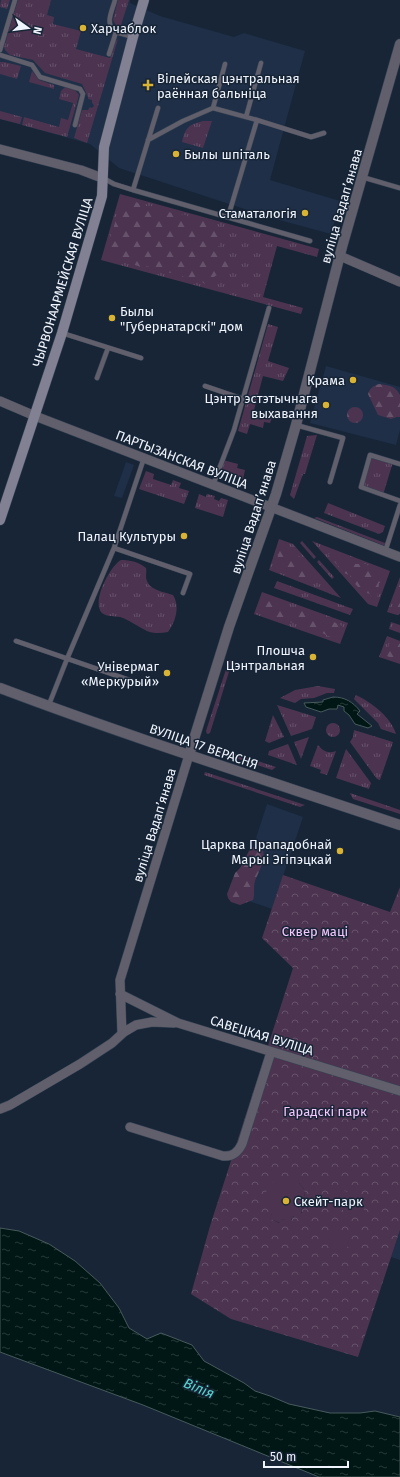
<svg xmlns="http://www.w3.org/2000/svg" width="400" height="1477" viewBox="0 0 400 1477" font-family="'Fira Sans',sans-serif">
	<defs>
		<pattern id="grass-tufts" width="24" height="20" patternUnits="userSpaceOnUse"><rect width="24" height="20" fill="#4c3450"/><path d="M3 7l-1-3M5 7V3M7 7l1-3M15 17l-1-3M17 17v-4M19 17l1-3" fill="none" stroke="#66526a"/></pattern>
		<pattern id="forest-firs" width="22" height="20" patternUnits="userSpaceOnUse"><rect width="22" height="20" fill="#4c3450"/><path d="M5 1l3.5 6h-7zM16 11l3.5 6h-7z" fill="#66526a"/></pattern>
		<pattern id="park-crowns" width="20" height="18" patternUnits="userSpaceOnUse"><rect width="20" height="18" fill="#4c3450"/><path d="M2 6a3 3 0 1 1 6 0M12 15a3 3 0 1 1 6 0" fill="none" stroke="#66526a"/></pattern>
		<pattern id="water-ripples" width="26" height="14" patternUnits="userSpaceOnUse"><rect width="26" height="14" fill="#001716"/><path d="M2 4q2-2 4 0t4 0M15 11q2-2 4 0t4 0" fill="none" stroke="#263939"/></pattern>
	</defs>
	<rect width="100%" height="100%" fill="#172537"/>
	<path fill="#1e2f47" d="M0 0H130V3L160 16 234 37 244 33 305 51 270 180 340 201 331 234 272 218 119 168 90 144 0 119Z
		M326 366 400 387V430L396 445 310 423Z
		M126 462 134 465 122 498 114 496Z
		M267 804 303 817 272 909 237 897Z
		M400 1230V1260L391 1257Z"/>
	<path fill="url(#grass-tufts)" d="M1 0H10L7 9 0 7Z
		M18 0H51L47 15 54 17 53 24 81 31 76 49 110 58 114 43 118 39 87 143 74 138 82 110H88L90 107 92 108 94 106 93 104 92 103V100L88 99V97L82 84 45 73 33 60 10 55 5 50 4 47Z
		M118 0H129L120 28 117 27 113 20Z
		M0 62H4L21 66 17 79 0 74Z
		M32 71 39 80 54 85V89L29 82Z
		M65 87 75 90 79 95 67 137 22 125 24 117 59 127 61 118 68 120 73 103 59 99 61 91Z
		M0 111 22 117 20 124 0 119Z
		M203 121H212L203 148 182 142C186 127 188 125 203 121Z
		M120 194 319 249 317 257 277 246 263 297 303 308 301 314 101 260Z
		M268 324 278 327 268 361 289 368 283 381 263 376 254 410 273 415 270 423 264 422 263 428 250 424 247 434 238 431Z
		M317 435 305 474H303L294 499 290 495 307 436Z
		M370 455 393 462 383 495 361 487Z
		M223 460 238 464 237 468 245 470 243 479 219 470Z
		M146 471 154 474 153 479 171 485 173 480 181 483 179 488 189 491 184 504 139 489Z
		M199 494 206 497 207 494 215 496 214 499 219 501 221 498 228 500 223 517 195 508Z
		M328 503 385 526 383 532 379 534 324 513Z
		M317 517 385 543V546L314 518Z
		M279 539 293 544 341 598 269 570Z
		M302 541 316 557 314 559 300 543Z
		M312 541 390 571 377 607 368 604Z
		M121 560C130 560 139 562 146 568 147 572 145 577 147 581 150 590 164 592 173 595 180 606 176 621 168 632 161 633 154 634 147 631 138 627 130 620 120 617 114 616 107 617 102 613 91 602 110 566 121 560Z
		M319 560 334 577 332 579 317 562Z
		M400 577V614L397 615 387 612Z
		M277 581 353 609 350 615 274 588Z
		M262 592 348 623 340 644 254 614Z
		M391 622 400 625V633L389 629Z
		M387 636 400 641V664L379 657Z
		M229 660H232V662L210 733 207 734 206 731Z
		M318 686 335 689 334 693H327L314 698 301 699 295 703 280 698 295 690Z
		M356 695C371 702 391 717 396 734L381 729 378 723 354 699Z
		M277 705 316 717 312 729 291 736Z
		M273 715 284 737 269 743 265 741Z
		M326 730a7 7 0 1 1 14 0a7 7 0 1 1-14 0Z
		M354 730 393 742 380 780 377 779 350 742 353 737Z
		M309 737 301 759 294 742Z
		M288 744 297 765 268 755 269 751Z
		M318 745C323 751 328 754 336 751L327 775 320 773 321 770 310 766Z
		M218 748 276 767 272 770 217 752Z
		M346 749 371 783 369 789 336 778Z
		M205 772 305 805 300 807 204 775Z
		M350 793 400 810V814L353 799Z"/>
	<path fill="url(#forest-firs)" d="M120 200C129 200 137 201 144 206H151L172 213 186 215 191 218 204 221 210 225H217L220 229 226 230 229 236 222 239 219 246 213 248 215 253 221 251 227 256 238 260V266L230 271 221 268 220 274 215 276 213 280 216 282 213 288 206 285 201 281C190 281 183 275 173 273 163 272 156 273 148 266L141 267 126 262 120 258H110L108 252 111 245C109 234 112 233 115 223 117 215 117 208 120 200Z
		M379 384C388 385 396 386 400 395V417H397L391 419 378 415 368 394C370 388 373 386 379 384Z
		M347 415a8 8 0 1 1 16 0a8 8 0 1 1-16 0Z
		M282 547H291C299 557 308 564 315 574L311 576 309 580C302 581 300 578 294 575 290 573 286 573 282 572 272 567 279 557 279 549Z
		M331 553H337L341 557 353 559 355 564H366L371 568H376L379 572 383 571 385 577 383 583H379L377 600 373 601 370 594C361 592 354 584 351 576L342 572C339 564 332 561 328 554Z
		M400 584V609H395C393 601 397 591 400 584Z
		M266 598C275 598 280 601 286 607H297L305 611 309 615 328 619 342 626 343 631 338 638 331 637 320 632 299 627 296 623C284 622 274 618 262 614L261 601Z
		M391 641 397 642 400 644V662L385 655 386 650 389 646V644Z
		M256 846 262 847C267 859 259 870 255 881 253 888 255 894 253 900L240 905 231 902 228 898 227 894 235 873 240 868 250 849Z"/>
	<path fill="url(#park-crowns)" fill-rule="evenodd" d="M283 875 390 912 400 887V1230L358 1357 231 1319 191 1294 210 1226 293 968 262 938ZM299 1183 304 1189 305 1200 309 1204 301 1210 302 1213 292 1217V1220L282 1219 279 1223 270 1218 272 1214Z"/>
	<path fill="#4c3450" d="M286 1177 293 1178 301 1182 299 1183 304 1189 305 1200 309 1204 308 1207 303 1208 301 1210 302 1216 300 1218 294 1216 292 1217 291 1223H288L284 1219H282L280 1223 269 1218 272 1214 265 1205V1195L268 1187 273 1182Z
		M342 1190 368 1199 361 1217 335 1207Z
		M329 1242a10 10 0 1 1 20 0a10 10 0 1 1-20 0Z"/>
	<path fill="url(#water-ripples)" stroke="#485a5b" d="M333 697C345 697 353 702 360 711L357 714 372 726 368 728 355 724 349 715 344 711V707L338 705 337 709H329L321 712 306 707 304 703 323 702V700Z
		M0 1228 19 1231 49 1244 75 1261 100 1283 119 1308 129 1328 147 1339 161 1333 192 1345 204 1361 244 1383 255 1391 270 1396 289 1404 330 1413H360L375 1411 400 1417V1477H319L143 1405 0 1352Z"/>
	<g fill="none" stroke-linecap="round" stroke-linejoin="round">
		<defs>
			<path id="service" d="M116 32 133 37
				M0 50 15 0
				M109 54 116 32C104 24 112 12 115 0
				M0 55 32 65 40 77 80 89 83 94 75 125
				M213 108 225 64
				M246 117 261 63
				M257 120 311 137 324 133
				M148 140 183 121 213 108 257 120 228 217
				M362 177 400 188
				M103 178 114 184 133 190 310 241
				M133 190 158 108
				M62 333 141 358
				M97 378 108 348
				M205 386 243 399
				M296 425 343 438 330 482
				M400 464 370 455 361 487 400 501
				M213 485 234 430 269 308
				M114 548 190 574 183 593
				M385 552 400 505
				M16 641 135 682
				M48 707 67 659 114 548 144 458"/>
			<path id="minor" d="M0 149 81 170 102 178
				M340 256 400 282
				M0 401 35 416 400 557
				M120 994 178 1023 400 1091
				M122 1034 120 980 189 755
				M0 1109 10 1105 80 1064 112 1043 124 1032 136 1025 152 1022 174 1023
				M130 1127 223 1156C233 1157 238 1152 242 1144L271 1052"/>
			<path id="tertiary" d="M0 688C132 738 266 780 400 825
				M189 755 229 627 276 494 296 425 342 247 400 44"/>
			<path id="secondary" d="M0 520 62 333 102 196 104 147 133 37 144 0"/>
		</defs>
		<use href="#service" stroke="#354253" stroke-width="5.5"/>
		<use href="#minor" stroke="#354253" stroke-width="10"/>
		<use href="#tertiary" stroke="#354253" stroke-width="11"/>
		<use href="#secondary" stroke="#354253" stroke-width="11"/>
		<use href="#service" stroke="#605f6b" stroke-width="4.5"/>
		<use href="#minor" stroke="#605f6b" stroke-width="9"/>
		<use href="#tertiary" stroke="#605f6b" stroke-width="10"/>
		<use href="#secondary" stroke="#828193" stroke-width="10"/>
	</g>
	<g fill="#d9b334" stroke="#172537" stroke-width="1.5">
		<circle cx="83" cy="28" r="4"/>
		<path d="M146 79h4v4h4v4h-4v4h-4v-4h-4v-4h4z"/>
		<circle cx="176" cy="154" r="4"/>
		<circle cx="305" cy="213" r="4"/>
		<circle cx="112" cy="318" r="4"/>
		<circle cx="353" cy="380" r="4"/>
		<circle cx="326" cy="405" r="4"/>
		<circle cx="184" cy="536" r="4"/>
		<circle cx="313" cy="657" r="4"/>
		<circle cx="167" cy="673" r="4"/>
		<circle cx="340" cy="851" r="4"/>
		<circle cx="286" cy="1201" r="4"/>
	</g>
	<g text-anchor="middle" stroke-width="3" stroke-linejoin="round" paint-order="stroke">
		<g font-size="13" fill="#f0f5fd" stroke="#172537" text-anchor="end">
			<text x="91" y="33" text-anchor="start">Харчаблок</text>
			<text x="157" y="83" text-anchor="start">Вілейская цэнтральная<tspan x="157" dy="15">раённая бальніца</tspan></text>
			<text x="184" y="159" text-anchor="start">Былы шпіталь</text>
			<text x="297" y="218">Стаматалогія</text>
			<text x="120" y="316" text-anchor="start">Былы<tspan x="120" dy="15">"Губернатарскі" дом</tspan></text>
			<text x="345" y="385">Крама</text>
			<text x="318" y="403">Цэнтр эстэтычнага<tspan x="318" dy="15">выхавання</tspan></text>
			<text x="176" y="541">Палац Культуры</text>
			<text x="305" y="655">Плошча<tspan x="305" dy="15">Цэнтральная</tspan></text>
			<text x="159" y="671">Універмаг<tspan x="159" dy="15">«Меркурый»</tspan></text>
			<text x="332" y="849">Царква Прападобнай<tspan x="332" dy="15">Марыі Эгіпэцкай</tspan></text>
			<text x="294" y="1206" text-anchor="start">Скейт-парк</text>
		</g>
		<g font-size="13" fill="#f0f5fd" stroke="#172537">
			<text transform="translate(341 206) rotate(-74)" y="5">вуліца Вадапʼянава</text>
			<text transform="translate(62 282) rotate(-73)" y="5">ЧЫРВОНААРМЕЙСКАЯ ВУЛІЦА</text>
			<text transform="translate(182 459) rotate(21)" y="5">ПАРТЫЗАНСКАЯ ВУЛІЦА</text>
			<text transform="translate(253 517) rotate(-72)" y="5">вуліца Вадапʼянава</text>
			<text transform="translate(204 746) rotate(19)" y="5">ВУЛІЦА 17 ВЕРАСНЯ</text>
			<text transform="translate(154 825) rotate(-73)" y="5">вуліца Вадапʼянава</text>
			<text transform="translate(262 1035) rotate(17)" y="5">САВЕЦКАЯ ВУЛІЦА</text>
		</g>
		<g font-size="13" fill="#f6c7fd" stroke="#172537">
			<text x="315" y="936">Сквер маці</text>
			<text x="325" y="1116">Гарадскі парк</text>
		</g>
		<g font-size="14" font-style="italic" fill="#5ad5ce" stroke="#172537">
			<text transform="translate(199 1388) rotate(23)" y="5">Вілія</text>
		</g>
	</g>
	<g transform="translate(28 28) rotate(104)" stroke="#172537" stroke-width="3" paint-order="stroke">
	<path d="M0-3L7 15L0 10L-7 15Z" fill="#f0f5fd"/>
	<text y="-6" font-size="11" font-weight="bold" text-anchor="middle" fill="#f0f5fd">N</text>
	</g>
	<path d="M264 1461v6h84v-6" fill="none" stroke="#f0f5fd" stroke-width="2"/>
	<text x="270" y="1461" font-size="12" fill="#f0f5fd" stroke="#172537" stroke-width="3" paint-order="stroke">50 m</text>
</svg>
